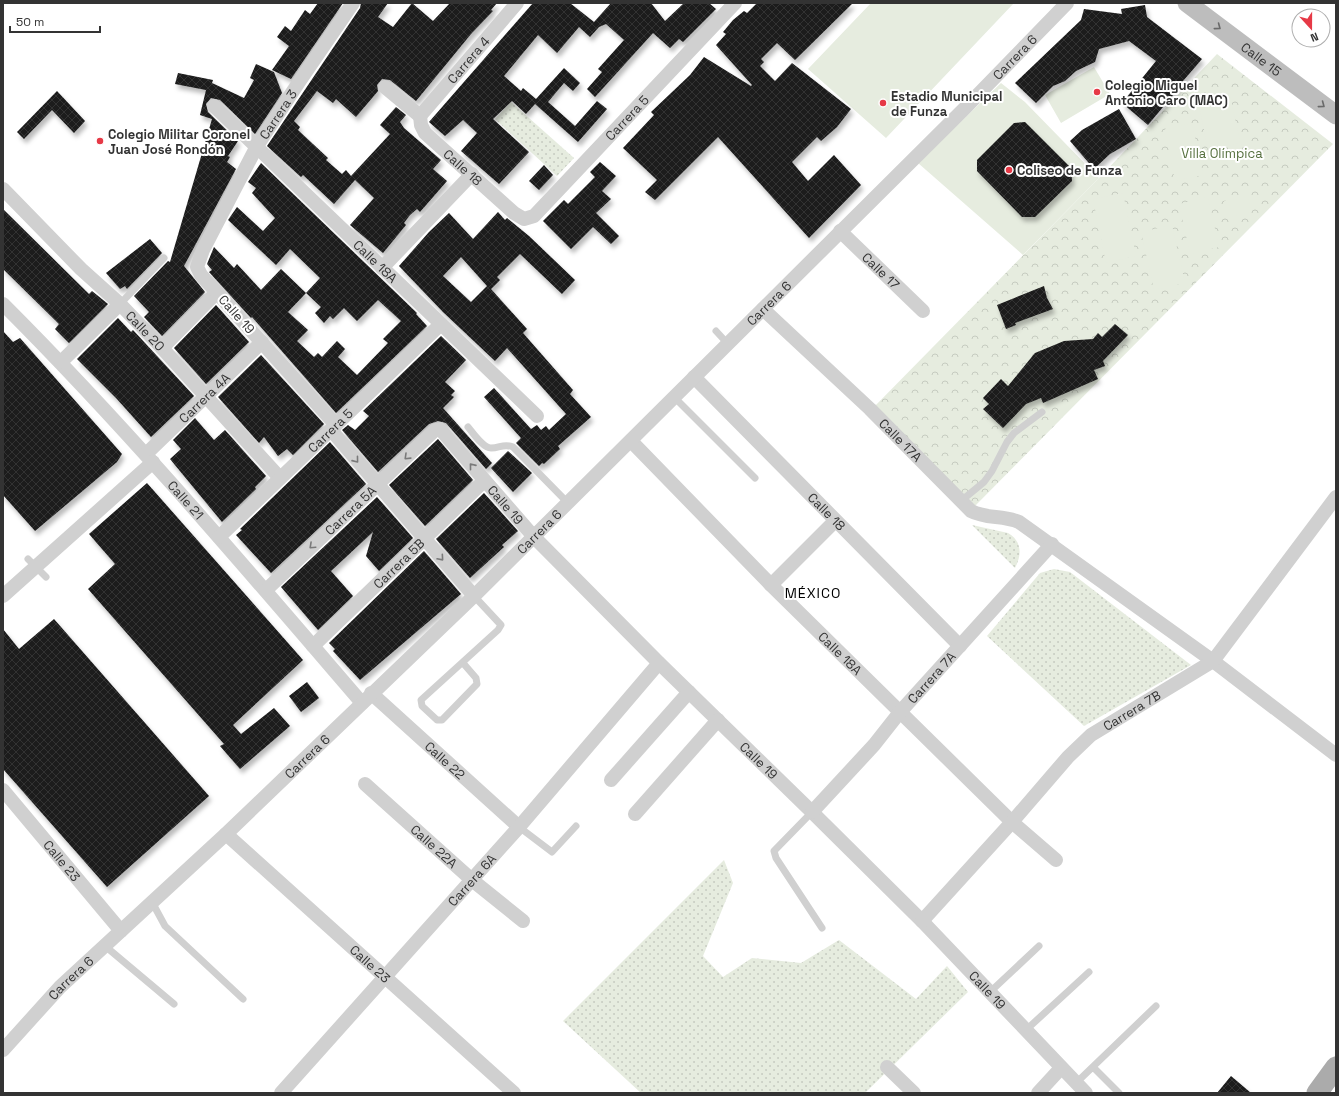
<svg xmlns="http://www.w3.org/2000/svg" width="1339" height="1096" viewBox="0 0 1339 1096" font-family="'Space Grotesk',sans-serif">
	<defs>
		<pattern id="grass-dots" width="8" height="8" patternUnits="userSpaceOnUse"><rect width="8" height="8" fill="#e6ecdf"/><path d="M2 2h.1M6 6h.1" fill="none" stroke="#c6cbc0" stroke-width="1.8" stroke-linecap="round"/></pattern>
		<pattern id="forest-crowns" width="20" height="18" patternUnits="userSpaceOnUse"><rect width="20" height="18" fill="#e6ecdf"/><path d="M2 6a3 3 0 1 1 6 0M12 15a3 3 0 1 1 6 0" fill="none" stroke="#c6cbc0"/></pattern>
		<pattern id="building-cross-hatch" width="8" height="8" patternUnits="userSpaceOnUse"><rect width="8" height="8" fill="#1a1a1a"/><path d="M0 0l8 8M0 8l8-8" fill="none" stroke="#333"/></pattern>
		<filter id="shadow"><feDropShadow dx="2.5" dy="4.5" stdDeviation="2" flood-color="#0004"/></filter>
	</defs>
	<rect width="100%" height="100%" fill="#fff"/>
	<path fill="url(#grass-dots)" d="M511 102 574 158 557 176 495 119Z
		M972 525 1008 533C1022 541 1022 555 1015 568Z
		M1054 569 1070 572 1191 665 1084 726 987 636 1040 573Z
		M724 860 733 883 703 956 723 977 752 958 801 963 839 940 916 999 947 966 968 992 865 1093H641L563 1021Z"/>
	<path fill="url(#forest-crowns)" d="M1217 54 1333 144 975 506 873 408 1099 178Z"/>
	<path fill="#e6ecdf" d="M871 3H1014L886 138 808 69Z
		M1094 67 1110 94 1061 123 1045 95Z
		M1001 83 1025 102 1099 178 1023 255 918 163Z
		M1229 89 1240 143 1208 150 1197 95Z
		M1192 123 1203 175 1175 181 1165 129Z
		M1123 193 1136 256 1106 263 1093 199Z
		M1248 196 1252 212 1228 218 1224 201Z
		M1208 197 1219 247 1190 254 1179 204Z
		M1172 225 1185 283 1154 290 1141 232Z"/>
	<path fill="url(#building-cross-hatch)" fill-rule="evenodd" filter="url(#shadow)" d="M318 3H343L291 79 272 70 289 46 277 37 285 26 291 31 305 10 310 14Z
		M361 3H388L378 17 393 27 412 3 433 21 450 3H497L491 10 493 11 471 34 416 101 390 80 382 79 377 85 378 91 356 117 336 99 333 103 317 91 294 121 300 127 298 130 328 158 326 160 342 174 346 170 351 176 390 134 380 125 396 107 406 115 400 122 404 128 441 160 433 169 447 181 420 212 417 209 410 215 404 223 406 225 383 253 350 225 374 198 355 180 334 204 303 175 301 177 267 146 360 8Z
		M533 3H570L594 22 611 3H651L665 21 684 3H709L716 9 683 42 679 39 670 48 653 33 595 97 587 89 602 72 598 69 624 40 606 24 599 27 590 37 579 27 557 53 538 35 504 76 521 91 523 88 536 99 564 68 580 83 573 91 564 83 548 102 575 126 597 101 607 109 578 142 535 104 526 114 512 101 493 119 529 152 499 184 461 151 477 133 463 120 445 136 429 122Z
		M757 3H853L795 60 777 43 761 59 764 62 760 66 775 81 792 63 851 109 837 127 821 141 817 137 792 162 808 181 834 155 861 185 809 238 718 137 655 200 645 192 657 180 623 148 654 115 651 112 690 75 704 57 751 86 752 85 716 45 726 34 723 32 733 20 744 11 747 13Z
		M1145 5 1147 17 1202 59 1177 88 1178 89 1148 125 1122 103 1156 61 1129 41 1099 49 1095 62 1076 71 1065 81 1053 86 1036 103 1015 83 1081 20 1084 9 1122 14 1121 9Z
		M256 64 274 72 282 93 255 134 220 100 211 98 206 104 208 112 238 141 228 156 230 157 227 162 236 169 184 266 205 292 162 336 144 317 149 312 134 296 168 261 170 262 212 119 200 115 206 90 175 84 178 73 213 80 212 83 244 98 254 80 250 78Z
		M57 91 85 121 74 133 52 110 24 139 17 132Z
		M1119 109 1136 139 1110 154 1094 169 1070 141 1082 130Z
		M1025 122 1071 168 1072 181 1035 217H1022L977 171V160L1014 123Z
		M600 162 616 176 602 191 611 199 596 213 619 236 611 244 593 227 571 249 543 221 564 200 568 204 595 177 590 172Z
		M261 163 417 313 416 314 427 326 336 413 252 317 251 318 209 272 212 270 207 264 214 247 234 268 237 264 261 290 281 269 306 293 288 312 308 330 297 341 314 357 318 353 322 357 337 341 345 349 338 357 357 375 388 343 383 339 401 321 378 300 357 321 344 308 333 319 330 316 324 323 315 313 321 307 306 293 320 278 290 249 276 265 228 220 237 207 263 231 275 218 252 193 256 188 248 182Z
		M544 165 553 175 539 190 529 181Z
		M3 209 89 294 92 291 108 304 69 343 55 329 59 324 3 269Z
		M498 212 505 220 507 218 529 236 575 280 562 294 520 254 497 277 500 280 491 289 527 329 523 333 573 390 570 394 591 417 558 446 560 449 544 464 542 463 539 466 516 443 521 438 484 397 494 388 531 429 537 425 541 430 546 426 549 430 566 414 507 348 495 361 443 312 399 266 429 232 449 213 473 239ZM461 257 487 286 471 302 443 276Z
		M150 239 162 253 127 289 125 286 120 289 106 273Z
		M1044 286 1047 298 1053 309 1015 323 1016 325 1006 329 997 305Z
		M216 305 249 342 206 384 174 348Z
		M118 318 131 332 133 330 194 396 151 437 116 398 77 359Z
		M1115 324 1128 335 1103 361 1105 366 1094 370 1098 379 1043 403 1041 398 1026 404 1003 428 983 409 989 404 983 398 1001 379 1008 386 1035 353 1064 341 1093 339 1098 333 1102 337Z
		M3 331 13 342 20 338 122 454 117 462 35 531 3 495Z
		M441 336 466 360 445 382 455 391 451 395 454 397 443 408 492 463 486 469 446 423 438 421 429 424 378 472 342 430 348 425 355 430 369 416 363 411Z
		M261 355 324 424 293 455 287 449 278 456 264 437 259 443 218 397Z
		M195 418 214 440 225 430 266 476 255 487 256 489 222 522 170 459 181 449 173 440Z
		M438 439 473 480 425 526 389 485Z
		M330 442 366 484 271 573 236 535 242 530 240 529Z
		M508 451 532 473 513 492 491 468Z
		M147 483 303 660 233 725 241 734 274 708 290 726 240 769 220 746 224 744 88 589 115 564 89 534Z
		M484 493 518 531 502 545 504 547 470 578 436 539Z
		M377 497 413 538 379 571 366 556 373 532 331 571 353 596 318 630 281 587Z
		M424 551 461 594 360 680 333 651 335 649 329 643Z
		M54 619 209 796 107 887 3 769V629L19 649Z
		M307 682 319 698 301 712 289 696Z
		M1231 1076 1251 1093H1217Z"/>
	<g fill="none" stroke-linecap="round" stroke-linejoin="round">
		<path stroke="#d0d0d0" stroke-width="7" d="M120 304 164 258
			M716 331 728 344
			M674 397 755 478
			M468 427C473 433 483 448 491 448 500 448 504 443 513 447L568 503
			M961 501 984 482 992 471 1007 442 1014 433 1042 412
			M28 559 46 577
			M463 663 476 678 477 684 442 720H437L422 706 421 700 498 630 501 625 474 596
			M812 812 774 851 776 858 822 928
			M519 827 552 852 576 826
			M152 902 165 926 243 999
			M105 946 174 1004
			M990 992 1039 946
			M1026 1030 1089 972
			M1093 1067 1119 1093
			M1076 1083 1156 1006"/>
		<g stroke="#d0d0d0" stroke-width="14">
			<path d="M385 87 420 116"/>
			<path id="s1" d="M214 106 537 416"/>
			<path id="s2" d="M420 116 421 125 425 133 514 213 524 219 534 216 735 3"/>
			<path id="s3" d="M420 116 517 3"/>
			<path id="s4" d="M3 189 81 269 120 304 162 348 280 478"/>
			<path id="s5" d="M840 231 923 311"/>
			<path d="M382 268 472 174"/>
			<path id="s6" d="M3 304C130 431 245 567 362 703"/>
			<path id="s7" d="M763 309 870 409 971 511C986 519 1003 515 1019 522L1213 661 1336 755"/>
			<path d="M162 348 217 292"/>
			<path d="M61 362 120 304"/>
			<path id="s8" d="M694 377 960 646"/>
			<path id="s9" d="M336 425 201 275 197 267 203 250 257 146 299 82 353 3"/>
			<path d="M331 430 474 596"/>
			<path id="s10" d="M631 441 771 585 1012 822 1056 860"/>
			<path id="s11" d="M146 454 262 342"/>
			<path id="s12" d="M219 537 441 324"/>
			<path d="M771 585 835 521"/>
			<path id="s13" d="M266 590 435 430 440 429 534 537 659 663 812 812 922 921 1086 1093"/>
			<path d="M3 596 153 462"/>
			<path id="s14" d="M313 646 484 481"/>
			<path id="s15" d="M371 693 519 827"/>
			<path d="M611 780 689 692"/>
			<path id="s16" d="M365 784 472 880 523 921"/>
			<path id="s17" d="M3 790 121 931"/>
			<path id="s18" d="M812 812 874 745 900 712 1052 544"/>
			<path d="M635 814 718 720"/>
			<path id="s19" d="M226 834 514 1093"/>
			<path id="s20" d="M922 921 1012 822 1068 757 1091 735 1213 661 1336 497"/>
			<path id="s21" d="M3 1050 60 987 226 834 474 596 966 107 1067 3"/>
			<path d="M887 1067 914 1093"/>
			<path id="s22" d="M281 1093 519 827 659 663"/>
			<path d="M1038 1093 1061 1068"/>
		</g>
		<path stroke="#bdbdbd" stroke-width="19" id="s23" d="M1187 3 1336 115"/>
		<path stroke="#ababab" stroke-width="21" d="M1317 1093 1336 1067"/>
	</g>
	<defs><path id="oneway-chevron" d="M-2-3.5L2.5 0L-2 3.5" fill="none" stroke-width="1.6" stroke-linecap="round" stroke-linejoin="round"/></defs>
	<g stroke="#6a6a6a">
		<use href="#oneway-chevron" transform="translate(1218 27) rotate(37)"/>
		<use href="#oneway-chevron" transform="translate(1322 105) rotate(37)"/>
	</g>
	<g stroke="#7a7a7a">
		<use href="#oneway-chevron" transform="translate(407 457) rotate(136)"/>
		<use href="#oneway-chevron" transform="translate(356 460) rotate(51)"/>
		<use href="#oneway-chevron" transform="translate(472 466) rotate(-129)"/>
		<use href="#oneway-chevron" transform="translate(312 546) rotate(137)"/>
		<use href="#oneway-chevron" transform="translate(441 558) rotate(49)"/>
	</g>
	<g fill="#e63946" stroke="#fff" stroke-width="1.5">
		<circle cx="1097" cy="92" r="4"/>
		<circle cx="883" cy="103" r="4"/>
		<circle cx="100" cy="141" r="4"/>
		<circle cx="1009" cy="170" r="4"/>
	</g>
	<g text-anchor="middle" stroke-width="4" stroke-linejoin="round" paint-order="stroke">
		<g font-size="13" fill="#333" stroke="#fff">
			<text dy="5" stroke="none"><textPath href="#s21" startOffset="1418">Carrera 6</textPath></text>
			<text dy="5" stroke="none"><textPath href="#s3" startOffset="74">Carrera 4</textPath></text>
			<text dy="5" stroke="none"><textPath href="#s23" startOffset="93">Calle 15</textPath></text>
			<text dy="5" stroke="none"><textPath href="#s9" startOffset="384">Carrera 3</textPath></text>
			<text dy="5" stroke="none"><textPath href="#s2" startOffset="295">Carrera 5</textPath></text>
			<text dy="5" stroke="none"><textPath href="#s2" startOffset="69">Calle 18</textPath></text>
			<text dy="5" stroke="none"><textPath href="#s1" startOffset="224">Calle 18A</textPath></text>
			<text dy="5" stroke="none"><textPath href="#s5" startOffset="57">Calle 17</textPath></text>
			<text dy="5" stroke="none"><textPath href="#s21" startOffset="1070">Carrera 6</textPath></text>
			<text transform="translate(237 314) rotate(48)" y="5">Calle 19</text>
			<text dy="5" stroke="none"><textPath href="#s4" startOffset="201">Calle 20</textPath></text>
			<text dy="5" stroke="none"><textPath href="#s11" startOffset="81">Carrera 4A</textPath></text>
			<text dy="5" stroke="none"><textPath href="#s12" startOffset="154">Carrera 5</textPath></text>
			<text dy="5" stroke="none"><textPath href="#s7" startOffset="190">Calle 17A</textPath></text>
			<text dy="5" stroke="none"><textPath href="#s6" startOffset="268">Calle 21</textPath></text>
			<text dy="5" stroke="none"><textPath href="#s13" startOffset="338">Calle 19</textPath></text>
			<text dy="5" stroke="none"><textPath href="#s13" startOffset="116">Carrera 5A</textPath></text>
			<text dy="5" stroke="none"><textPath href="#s8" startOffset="189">Calle 18</textPath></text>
			<text dy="5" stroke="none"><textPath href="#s21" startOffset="746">Carrera 6</textPath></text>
			<text dy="5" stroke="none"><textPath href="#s14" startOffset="119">Carrera 5B</textPath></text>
			<text dy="5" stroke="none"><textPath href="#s10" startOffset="298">Calle 18A</textPath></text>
			<text dy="5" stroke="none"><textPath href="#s18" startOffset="180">Carrera 7A</textPath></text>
			<text dy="5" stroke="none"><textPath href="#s20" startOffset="299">Carrera 7B</textPath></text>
			<text dy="5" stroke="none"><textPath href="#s21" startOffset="423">Carrera 6</textPath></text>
			<text dy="5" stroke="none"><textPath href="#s15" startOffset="100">Calle 22</textPath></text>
			<text dy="5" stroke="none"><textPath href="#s13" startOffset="698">Calle 19</textPath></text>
			<text dy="5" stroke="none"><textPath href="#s16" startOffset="93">Calle 22A</textPath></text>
			<text dy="5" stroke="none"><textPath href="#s17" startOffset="92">Calle 23</textPath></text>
			<text dy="5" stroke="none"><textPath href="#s22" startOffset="286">Carrera 6A</textPath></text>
			<text dy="5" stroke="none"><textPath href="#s19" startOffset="194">Calle 23</textPath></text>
			<text dy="5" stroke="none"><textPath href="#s21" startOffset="99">Carrera 6</textPath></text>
			<text dy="5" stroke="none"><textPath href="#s13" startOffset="1022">Calle 19</textPath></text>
		</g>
		<g font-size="13" font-weight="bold" fill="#333" stroke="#fff" text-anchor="start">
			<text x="1105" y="90">Colegio Miguel<tspan x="1105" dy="15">Antonio Caro (MAC)</tspan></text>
			<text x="891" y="101">Estadio Municipal<tspan x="891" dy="15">de Funza</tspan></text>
			<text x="108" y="139">Colegio Militar Coronel<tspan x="108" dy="15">Juan José Rondón</tspan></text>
			<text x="1017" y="175">Coliseo de Funza</text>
		</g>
		<g font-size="13" fill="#56703f" stroke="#fff">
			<text x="1222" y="158">Villa Olímpica</text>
		</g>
		<g font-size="14" letter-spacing="1" fill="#000" stroke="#fff">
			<text x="813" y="598">MÉXICO</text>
		</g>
	</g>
	<rect width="1339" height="1096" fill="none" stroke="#333333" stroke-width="8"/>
	<g transform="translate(1311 28) rotate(159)"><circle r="19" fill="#ffffff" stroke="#adadad"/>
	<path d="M0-3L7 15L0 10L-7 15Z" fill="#e63946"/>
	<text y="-6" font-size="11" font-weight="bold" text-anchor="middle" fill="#333333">N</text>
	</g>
	<path d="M10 26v6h90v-6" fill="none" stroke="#333333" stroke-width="2"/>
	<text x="16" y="26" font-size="12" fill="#333333" stroke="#ffffff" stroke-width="3" paint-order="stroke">50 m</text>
</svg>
